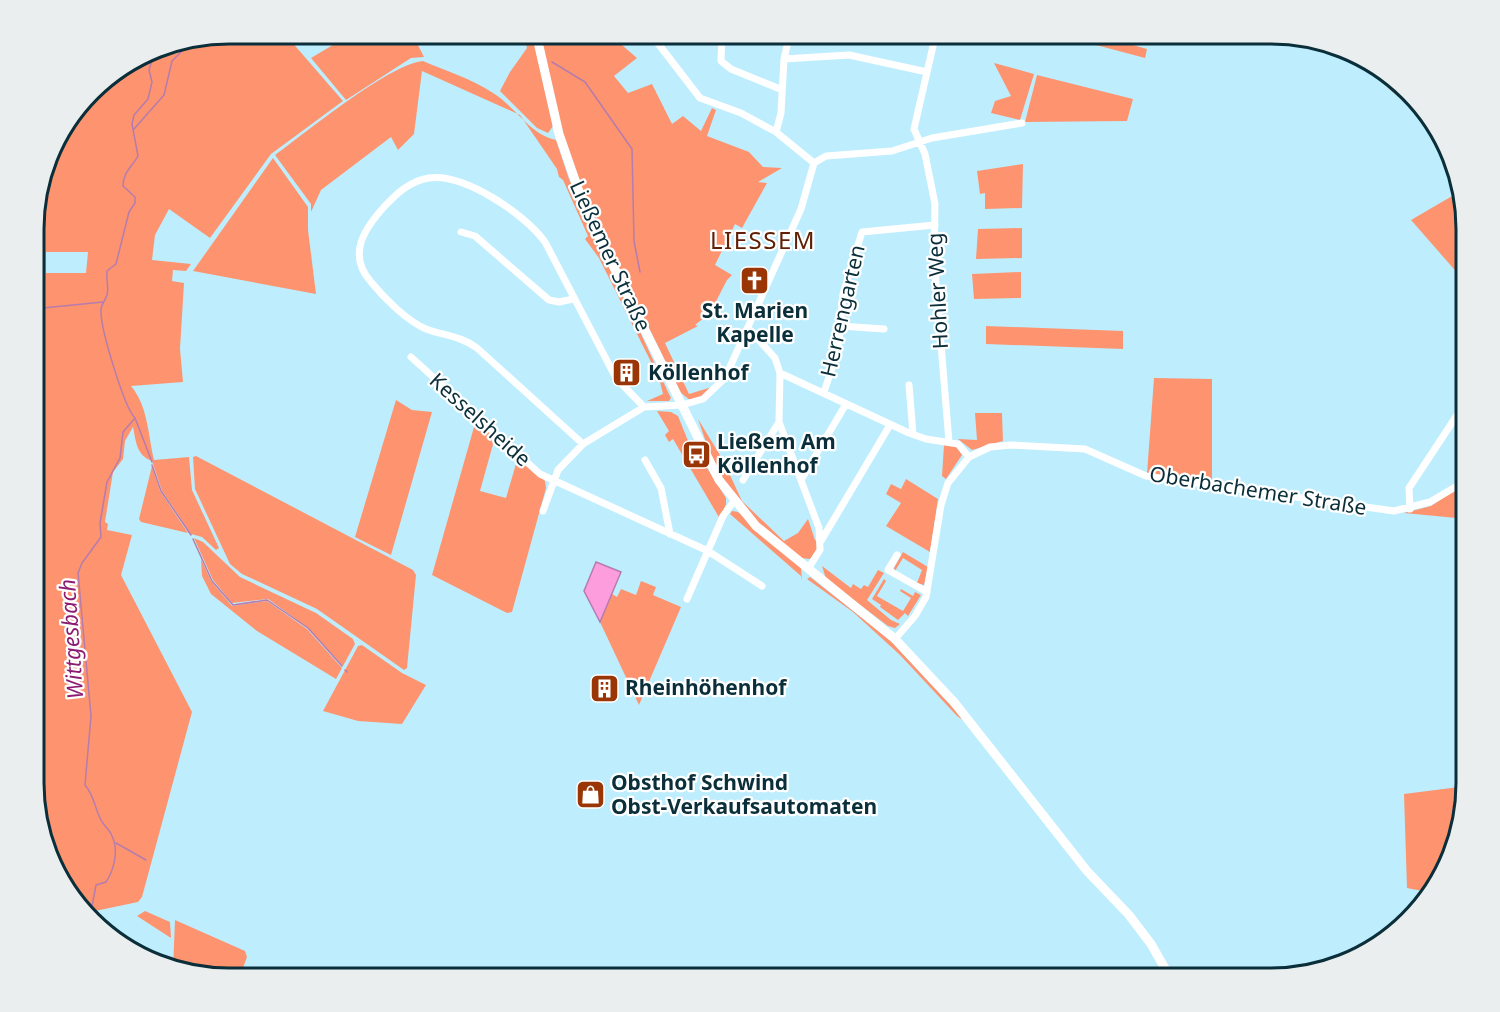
<svg xmlns="http://www.w3.org/2000/svg" width="1500" height="1012" viewBox="0 0 1500 1012" font-family="'Noto Sans',sans-serif">
	<rect width="100%" height="100%" fill="#beeefe"/>
	<path fill="#fd946f" fill-rule="evenodd" d="M229 33H284L343 101 271 154 210 238 169 209 155 235 152 260 191 264 186 271 173 270 172 281 184 283 180 349 183 382 131 386C148 406 148 435 154 460L189 457 192 490 219 548 216 550 202 537 191 534 162 491 152 461C136 455 136 441 133 427L125 441 123 459 113 472 105 522 108 524 107 530 132 535 121 575 192 712 142 897 138 902 95 911 100 928 59 881 35 809V203L53 142 99 82 154 48ZM46 252H88L86 273H46Z
		M353 33H412L424 57 411 58 346 100 311 58Z
		M524 33H532L553 126 548 133 537 128 500 91 510 72 527 48Z
		M539 33H608L637 58 614 76 628 93 652 84 672 124 683 116 701 131 712 108 716 110 707 136 749 152 763 167 782 168 758 182 767 183 742 228 735 224 715 265 732 275 727 280 710 313 695 325 698 326 665 343 689 394 712 387 704 395 690 400 681 393 582 192 568 157Z
		M1051 33H1090L1147 49 1145 58Z
		M423 61C446 71 472 79 493 93 516 107 529 134 556 140L569 179 668 392 671 398 669 401H647L663 394 659 378 599 258 585 239 588 236 563 180 559 177 557 169 520 115 422 71 414 134 398 150 391 137 321 190 311 212V204L275 155C307 132 389 64 423 61Z
		M994 63 1034 74 1020 120 991 113 995 101 1011 96Z
		M1037 75 1133 99 1127 121 1025 122Z
		M1398 82 1441 131 1443 136 1387 87Z
		M273 158 308 207V230L316 294 193 271Z
		M1023 164 1022 208 985 209V193L980 194 977 171Z
		M1459 192 1467 216V284L1411 220Z
		M1022 228V258L976 259 978 229Z
		M1021 272V298L974 299 972 274Z
		M986 326 1123 331V349L986 344Z
		M1154 378 1212 379V482L1147 474Z
		M396 400 412 410 432 412 391 555 355 537Z
		M657 411 671 412 678 416 695 458 707 468 726 498V504L720 519 673 439 669 442 665 435 669 431Z
		M975 413H1002L1003 441 972 450 958 439 977 440Z
		M698 419 723 460 742 501 784 541 798 533 808 519 815 540 818 542 817 551 810 559 801 558 759 524 724 481 709 451Z
		M476 420 495 437 480 491 506 498 518 457 545 481 546 488 512 612 507 613 432 575Z
		M944 445 956 446 962 455 946 479 942 476Z
		M196 456 413 570 416 575 407 668 404 670 317 609 242 574 230 564 195 489 193 457Z
		M152 466 160 491 188 533 141 522 139 519Z
		M906 479 938 499 930 552 886 526 901 503 886 494 891 484 901 489Z
		M1467 482V519L1404 513 1431 506Z
		M732 511 738 512 801 568 802 581 801 576 730 514Z
		M194 538 203 542 240 577 316 613 353 639 355 644 343 666 308 628 268 599 232 603 213 580Z
		M903 552 928 567 924 585 917 583 922 570 903 558 895 571 894 568Z
		M201 559 211 581 232 606 267 601 307 629 342 668 336 679 257 631 211 594 202 576Z
		M822 566 851 588 853 584 861 589 864 585 868 587 878 570 884 573 867 600 891 620 900 624 895 628 888 626 826 579Z
		M810 577 889 639 967 723 957 716 900 655 853 612 807 579Z
		M884 579 886 581 877 596 903 611 911 598 900 591 901 589 913 596 915 592 921 595 908 616 905 613 898 620 880 607 881 605 872 599Z
		M641 581 656 587 653 595 681 607 639 705 600 622 612 594 617 597 621 589 636 595Z
		M362 645 402 673 426 685 402 724 358 721 323 711 358 646Z
		M1467 786 1457 847 1432 893 1407 888 1404 794Z
		M145 911 170 922 171 938 137 916Z
		M175 920 245 951 247 957 239 979H216L173 970Z"/>
	<path fill="#fe9dde" stroke="#b57cad" stroke-width="1.5" d="M596 562 621 572 600 622 584 591Z"/>
	<g fill="none" stroke-linecap="round" stroke-linejoin="round">
		<path stroke="#b57cad" stroke-width="1.5" d="M552 62 585 82 632 149 634 241 640 272
			M134 129 164 95 172 61 193 40
			M35 314 43 308 103 302
			M135 418 152 462
			M152 465 161 491 191 535
			M193 539 212 581 233 605 267 600 308 628 342 666
			M345 670 347 672
			M116 843 146 860
			M90 917 96 885 106 882C114 870 119 850 112 836 110 830 104 826 101 820 95 809 94 795 85 785L91 716 78 573 82 563 101 537 100 523 107 482 120 458 123 432 135 418C124 407 101 330 101 312 100 306 105 301 107 295 109 288 106 279 107 271L116 264 129 212 135 203V197L123 186C123 172 132 167 138 156L132 124 134 115 148 99 152 82 149 70 153 57 152 53 156 47"/>
		<path stroke="#fff" stroke-width="7" d="M650 33 700 98 741 113 776 132 814 163
			M722 33 721 61 731 69 780 89
			M936 33 914 129 925 154 935 204 934 259 949 442
			M784 59 849 55 927 72
			M776 132 781 113 784 59 790 33
			M814 163 826 156 892 151 932 138 1022 123
			M461 232 475 236 549 300 559 302 573 299
			M840 326 884 329
			M749 329 775 358 780 373 779 422 819 528 820 550 808 569
			M411 357 540 474 708 551 762 586
			M780 373 909 433 926 439 958 444 969 457
			M909 385 913 434
			M824 392 838 350 843 294 862 232 935 225
			M583 444 477 348C461 336 445 336 426 329 407 321 384 298 371 282 347 255 364 229 384 207 397 193 410 181 429 178 464 173 525 214 545 242L616 378 644 407
			M645 460 661 488 670 534
			M743 480 779 422
			M801 480 846 404
			M1410 509 1409 488 1467 400
			M543 511 558 470 583 444 644 407 682 405 703 399 725 378 801 209 814 163
			M821 541 890 425
			M897 555 888 570 927 592
			M687 599 723 516 734 501
			M895 639 915 616 926 597 941 505 948 483 969 457 990 447 1011 445 1085 449 1146 476 1394 511 1430 502 1467 480"/>
		<path stroke="#fff" stroke-width="9" d="M536 33 559 134 585 209 719 480 756 526 895 639 954 702 1087 871 1129 915 1151 944 1171 979"/>
	</g>
	<defs>
		<symbol id="church-square" viewBox="-11 -11 22 22"><rect x="-9" y="-9" width="18" height="18" rx="4" fill="#9a3506" stroke="#fff"/><path d="M-1.2-6h2.4v3.5h3.3v2.4h-3.3V6h-2.4V-.1h-3.3v-2.4h3.3Z" fill="#fff"/></symbol>
		<symbol id="building-square" viewBox="-11 -11 22 22"><rect x="-9" y="-9" width="18" height="18" rx="4" fill="#9a3506" stroke="#fff"/><path d="M-4-6H4V6H1V3H-1V6H-4ZM-2.5-4.3h1.7v1.8h-1.7ZM.8-4.3h1.7v1.8H.8ZM-2.5-1h1.7V.8h-1.7ZM.8-1h1.7V.8H.8Z" fill="#fff"/></symbol>
		<symbol id="bus-square" viewBox="-11 -11 22 22"><rect x="-9" y="-9" width="18" height="18" rx="4" fill="#9a3506" stroke="#fff"/><path d="M-5-6H5V4H4V6H2V4H-2V6H-4V4H-5ZM-3.5-4V0h7V-4ZM-3.5 1.2v1.5H-2V1.2ZM2 1.2v1.5H3.5V1.2Z" fill="#fff"/></symbol>
		<symbol id="shop-square" viewBox="-11 -11 22 22"><rect x="-9" y="-9" width="18" height="18" rx="4" fill="#9a3506" stroke="#fff"/><path d="M-5-2.5h2.3a2.7 3.5 0 0 1 5.4 0H5L5.5 6h-11ZM-1.5-2.5h3a1.5 2.3 0 0 0-3 0Z" fill="#fff"/></symbol>
	</defs>
	<g fill-rule="evenodd">
		<use href="#church-square" x="738" y="264" width="33" height="33"/>
		<use href="#building-square" x="610" y="356" width="33" height="33"/>
		<use href="#bus-square" x="680" y="438" width="33" height="33"/>
		<use href="#building-square" x="588" y="672" width="33" height="33"/>
		<use href="#shop-square" x="574" y="778" width="33" height="33"/>
	</g>
	<g text-anchor="middle" stroke-width="4.5" stroke-linejoin="round" paint-order="stroke">
		<g font-size="21" fill="#0a2f3a" stroke="#fff">
			<text transform="translate(610 256) rotate(65)" y="7">Ließemer Straße</text>
			<text transform="translate(938 291) rotate(-93)" y="7">Hohler Weg</text>
			<text transform="translate(843 311) rotate(-77)" y="7">Herrengarten</text>
			<text transform="translate(480 420) rotate(42)" y="7">Kesselsheide</text>
			<text transform="translate(1258 491) rotate(9)" y="7">Oberbachemer Straße</text>
		</g>
		<g font-size="21" font-weight="bold" fill="#0a2f3a" stroke="#fff" text-anchor="start">
			<text x="755" y="318" text-anchor="middle">St. Marien<tspan x="755" dy="24">Kapelle</tspan></text>
			<text x="648" y="380">Köllenhof</text>
			<text x="717" y="449">Ließem Am<tspan x="717" dy="24">Köllenhof</tspan></text>
			<text x="625" y="695">Rheinhöhenhof</text>
			<text x="611" y="790">Obsthof Schwind<tspan x="611" dy="24">Obst-Verkaufsautomaten</tspan></text>
		</g>
		<g font-size="22" font-style="italic" fill="#8c1c71" stroke="#fff">
			<text transform="translate(71 639) rotate(-94)" y="8">Wittgesbach</text>
		</g>
		<g font-size="24" letter-spacing="1.5" fill="#602005" stroke="#fff">
			<text x="763" y="249">LIESSEM</text>
		</g>
	</g>
	<path d="M0 0H1500V1012H0ZM229 44H1271A185 185 0 0 1 1456 229V783A185 185 0 0 1 1271 968H229A185 185 0 0 1 44 783V229A185 185 0 0 1 229 44Z" fill="#ebeeef" fill-rule="evenodd"/>
	<path fill="none" stroke="#0a2f3a" stroke-width="3" d="M229 44H1271A185 185 0 0 1 1456 229V783A185 185 0 0 1 1271 968H229A185 185 0 0 1 44 783V229A185 185 0 0 1 229 44Z"/>
</svg>
